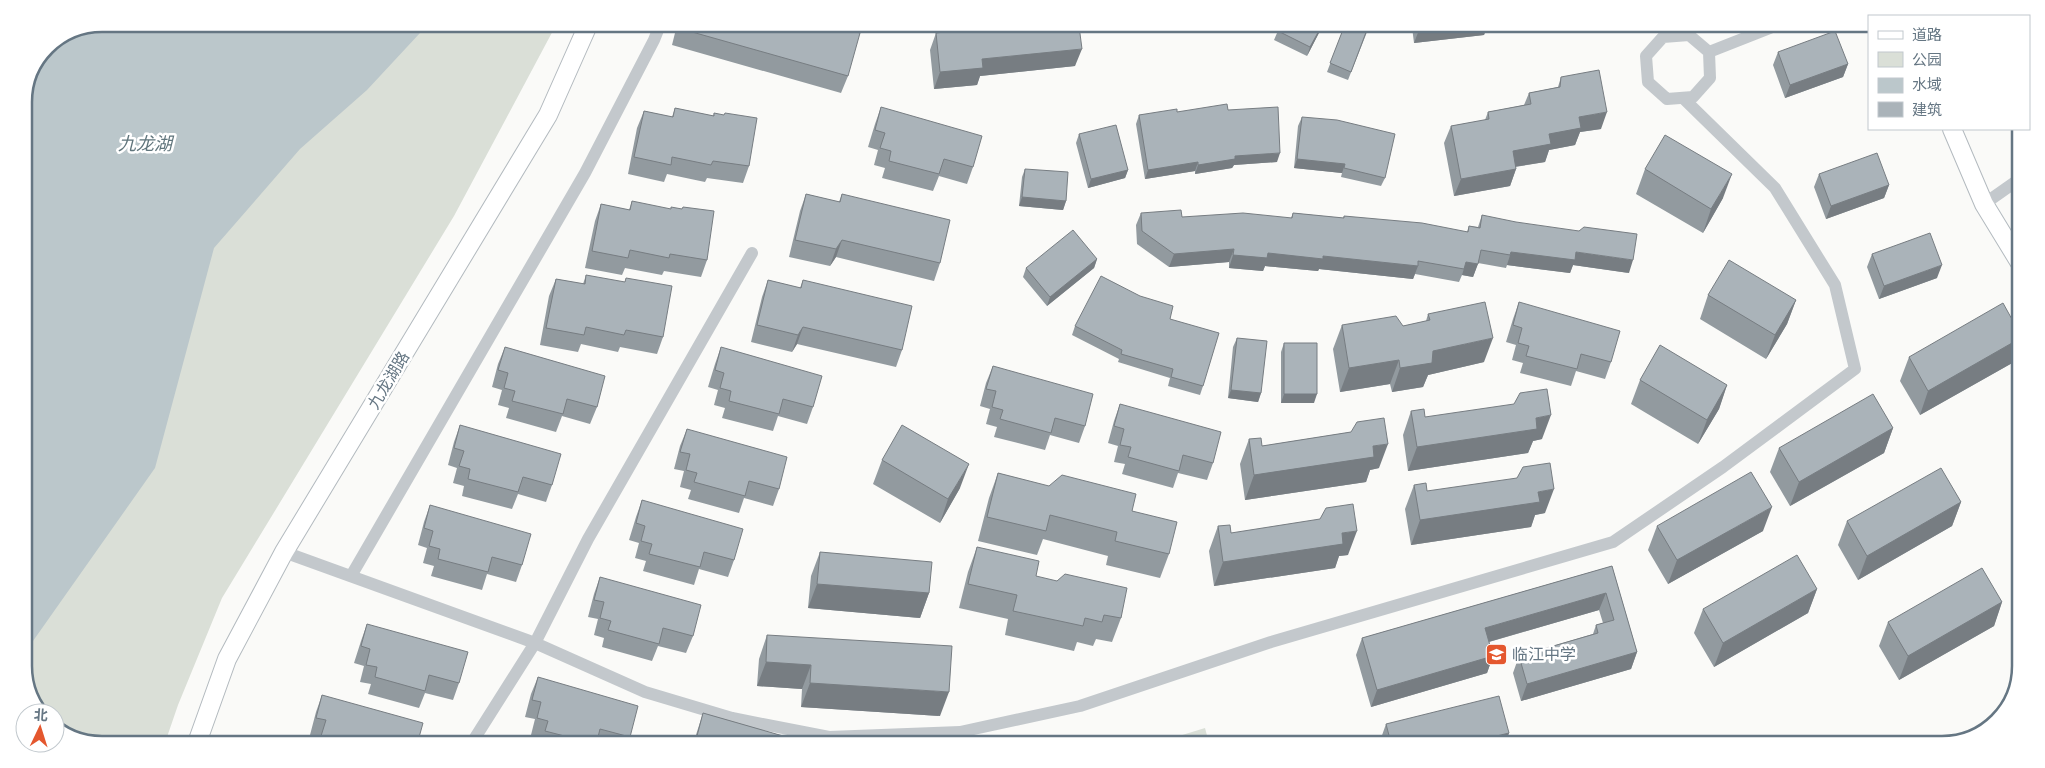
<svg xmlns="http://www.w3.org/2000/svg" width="2045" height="768" viewBox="0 0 2045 768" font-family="Raleway,'Noto Sans SC',sans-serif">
	<rect width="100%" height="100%" fill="#fafaf8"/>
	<path fill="#dadfd7" d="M103 24 556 25 454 216 222 598 178 705 166 740H77L55 724V713H40L24 671V98L47 47Z
		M1205 728 1209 743 1167 742 1166 740Z"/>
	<path fill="#bbc7cb" d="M103 24H424L420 33 367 90 300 149 214 248 155 468 33 641 24 647V98L47 47Z"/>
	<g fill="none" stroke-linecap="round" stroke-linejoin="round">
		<defs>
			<path id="secondary" d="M1952 129 1984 204 2020 263
				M198 740 227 659 284 552 548 115 588 25"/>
		</defs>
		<use href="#secondary" stroke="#b3babf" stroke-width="20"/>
		<path stroke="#c3c8cc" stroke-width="12" d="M1689 35 1709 52 1710 78 1693 97 1667 99 1648 82 1646 56 1663 37Z
			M1709 52 1770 28
			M1984 204 2021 178
			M284 552 535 643 645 692 732 718 829 737 960 732 1080 706 1271 642 1613 542 1723 467 1855 369 1835 285 1775 188 1684 99
			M351 576 585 173 654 40 660 25
			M473 741 535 643 588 539 752 253"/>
		<use href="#secondary" stroke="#fff" stroke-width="18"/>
	</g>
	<path fill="#929a9f" d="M677 25H831L848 76 841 93 672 45Z
		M965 26H1079L1075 66 980 76 977 85 934 89 930 50 936 33 964 30Z
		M1280 26 1322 27 1307 56 1274 40Z
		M1344 27H1369L1348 80 1327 72Z
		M1412 27H1487L1484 35 1414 43Z
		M1778 52 1848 64 1843 77 1785 98 1773 65Z
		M1561 77 1601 129 1580 132 1575 145 1549 150 1545 162 1515 167 1516 169 1510 186 1454 196 1444 143 1451 126 1485 120 1488 112 1524 105 1529 93 1558 87Z
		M881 107 973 167 967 184 939 176 933 191 882 178 885 168 874 165 878 150 868 147 875 124Z
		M675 108 713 116 714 113 749 166 743 183 707 178 705 182 667 174 664 182 628 174 637 128 644 111 672 117Z
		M1228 110 1277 162 1234 165 1232 168 1195 174V171L1145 179 1136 124 1139 115 1177 112Z
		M1302 117 1385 178 1381 186 1341 177 1342 173 1294 168 1298 126Z
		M1079 134 1128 170 1125 178 1088 188 1076 143Z
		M1025 169 1066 201 1063 210 1019 206 1022 177Z
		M1645 169 1723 198 1703 233 1636 194Z
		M1819 174 1889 185 1884 198 1826 219 1814 187Z
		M806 194 839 202 842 194 940 263 934 281 836 257 830 266 789 257 800 211Z
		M632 201 707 260 701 277 664 271 662 275 625 268 622 275 585 268 595 221 601 204 629 210Z
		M1141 213 1182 217 1291 218 1293 213 1343 218 1344 216 1467 232 1469 226 1478 227 1482 215 1629 273 1573 265 1570 273 1507 265 1506 268 1478 263 1473 277 1462 275 1459 282 1415 274 1413 279 1319 269 1318 271 1265 266 1263 271 1229 268V262L1169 267 1137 244 1136 225Z
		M1872 254 1937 278 1879 299 1867 267Z
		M1097 259 1094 268 1047 306 1023 277 1026 268Z
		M586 275 663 337 657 354 620 347 618 352 581 344 578 352 540 345 549 296 556 279 583 284Z
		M768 280 800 288 803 280 902 350 896 367 797 344 792 352 751 342 762 297Z
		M1708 295 1796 300 1787 324 1766 359 1700 319Z
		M1519 302 1611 362 1605 379 1576 371 1571 386 1520 373 1523 363 1512 360 1516 345 1506 342 1513 319Z
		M1428 314 1484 362 1428 375 1423 387 1392 392 1390 384 1340 392 1333 349 1342 325 1403 326 1426 321Z
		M1170 319 1203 386 1200 395 1168 386 1170 378 1118 362 1119 359 1072 335 1075 326Z
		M2019 332V347L2014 362 1920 415 1900 381 1909 357Z
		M1237 338 1261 393 1258 402 1228 398 1233 347Z
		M1284 343 1314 403H1281V352Z
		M505 347 597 407 590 424 562 416 556 432 506 418 509 408 498 405 502 390 492 387 498 364Z
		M721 347 813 407 807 424 778 416 773 431 722 418 725 408 714 405 718 390 708 387 715 364Z
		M993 366 1085 426 1079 443 1050 435 1045 450 994 437 997 427 986 424 990 409 980 406 986 383Z
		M1640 380 1727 385 1719 409 1698 444 1631 404Z
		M1120 404 1213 463 1207 480 1178 473 1173 488 1122 474 1125 464 1114 462 1118 446 1108 443 1114 421Z
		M1411 411 1425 417 1542 439 1533 441 1528 453 1408 471 1403 435Z
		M460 425 552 485 546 502 518 494 512 509 462 496 464 486 453 483 457 468 448 465 454 442Z
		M1893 428 1884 453 1790 506 1770 472 1779 448Z
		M687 429 779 489 773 506 744 498 739 513 688 499 691 490 680 487 684 471 674 469 680 446Z
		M1351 432 1379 468 1370 470 1366 482 1245 500 1240 464 1249 439 1262 446Z
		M882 460 960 488 940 523 873 484Z
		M998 473 1132 511 1169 554 1160 578 1106 565 1108 556 1043 539 1037 555 978 541 989 498Z
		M1414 485 1427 491 1545 513 1535 515 1531 527 1411 545 1405 509Z
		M642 500 734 560 728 577 699 569 694 585 643 571 646 561 635 558 639 543 629 540 636 517Z
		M1961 502 1952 526 1858 580 1838 545 1847 521Z
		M430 505 522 565 516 582 487 574 482 590 431 576 434 566 423 563 427 548 418 545 424 522Z
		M1218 526 1231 533 1348 555 1339 556 1335 568 1214 586 1209 551Z
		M1657 526 1763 531 1668 584 1648 550Z
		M977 547 1121 618 1112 642 1096 639 1093 646 1077 642 1074 651 1005 635 1008 619 959 608 968 572Z
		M820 552 929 593 920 618 808 608 811 576Z
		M1612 566 1637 652 1631 669 1521 701 1513 673 1519 656 1593 634 1596 625 1603 623 1599 610 1489 642 1493 656 1487 673 1371 707 1356 655 1362 638Z
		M600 577 693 636 686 653 658 646 652 661 602 647 604 638 594 635 598 619 588 617 594 594Z
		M1817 589 1808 613 1714 667 1694 633 1703 609Z
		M2002 602 1994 626 1899 680 1879 646 1888 622Z
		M367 624 459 683 453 700 425 693 419 708 368 694 371 684 360 682 364 666 354 663 361 641Z
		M767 635 940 716 801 707 802 689 757 686 759 659Z
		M538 677 630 737 628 741H541L542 738 531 735 535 719 525 717 531 694Z
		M322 695 418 741H319V738L310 735 316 712Z
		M703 713 804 742 694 741Z
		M1386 724 1509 733 1505 743H1380V741Z"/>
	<path fill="#777d82" d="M1321 27H1322L1307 56 1310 47Z
		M1445 27H1487L1484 35 1414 43 1419 30Z
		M1082 49 1075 66 980 76 977 85 934 89 940 72 982 59Z
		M1848 64 1843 77 1785 98 1790 85Z
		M1607 112 1601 129 1580 132 1575 145 1549 150 1545 162 1506 168 1513 151 1549 134 1579 117Z
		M1280 153 1277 162 1234 165 1232 168 1195 174 1198 165 1235 156Z
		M1297 159 1345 164 1342 173 1294 168Z
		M1198 162 1195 171 1145 179 1148 170Z
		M1516 169 1510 186 1454 196 1461 179Z
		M1128 170 1125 178 1088 188 1091 179Z
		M1732 174 1723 198 1703 233 1711 209Z
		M1889 185 1884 198 1826 219 1831 206Z
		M1022 197 1066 201 1063 210 1019 206Z
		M842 240 836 257 830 266 836 249Z
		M1234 249 1229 262 1169 267 1174 254Z
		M1511 252H1576L1633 260 1629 273 1573 265 1570 273 1507 265Z
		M1268 253 1323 256 1418 266 1413 279 1319 269 1318 271 1265 266 1263 271 1229 268 1233 255Z
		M1097 259 1094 268 1047 306 1050 297Z
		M1466 262 1478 264 1473 277 1462 275Z
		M1942 265 1937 278 1879 299 1884 286Z
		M1796 300 1787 324 1766 359 1775 335Z
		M803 327 797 344 792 352 798 335Z
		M1493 338 1484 362 1428 375 1423 387 1392 392 1400 368 1433 351Z
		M2019 339V347L2014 362 1920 415 1928 391Z
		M1399 360 1390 384 1340 392 1349 368Z
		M1727 385 1719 409 1698 444 1707 420Z
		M1231 390 1261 393 1258 402 1228 398Z
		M1284 394H1317L1314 403H1281Z
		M1551 415 1542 439 1533 441 1528 453 1408 471 1417 447 1536 418Z
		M1893 428 1884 453 1790 506 1799 482Z
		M1388 444 1379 468 1370 470 1366 482 1245 500 1254 475 1373 446Z
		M969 464 960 488 940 523 948 499Z
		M1554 489 1545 513 1535 515 1531 527 1411 545 1420 520 1538 492Z
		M1961 502 1952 526 1858 580 1867 556Z
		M1772 507 1763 531 1668 584 1677 560Z
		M1357 531 1348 555 1339 556 1335 568 1214 586 1223 562 1342 533Z
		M817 584 929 593 920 618 808 608Z
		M1817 589 1808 613 1714 667 1723 643Z
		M1606 593 1599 610 1478 645 1485 628Z
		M2002 602 1994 626 1899 680 1908 656Z
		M1637 652 1631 669 1521 701 1527 684Z
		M1493 656 1487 673 1371 707 1377 690Z
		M766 662 811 665 802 689 757 686Z
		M810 683 949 692 940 716 801 707Z
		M1509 733 1505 743H1468Z"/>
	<path fill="#aab3b9" stroke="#777d82" d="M678 25H831L860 33 848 76 678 28Z
		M970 26H1079L1082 49 982 59 983 68 940 72 936 33 970 29Z
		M1280 26 1321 27 1310 47 1278 31Z
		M1344 27H1368L1351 72 1330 63Z
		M1418 27H1445L1419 30Z
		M1835 31 1848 64 1790 85 1778 52Z
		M1599 70 1607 112 1579 117 1581 128 1549 134 1551 144 1513 151 1516 169 1461 179 1451 126 1489 119 1488 112 1531 104 1529 93 1560 87 1561 77Z
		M1227 104 1228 110 1278 107 1280 153 1235 156V159L1198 165V162L1148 170 1139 115 1177 109V112Z
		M881 107 982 136 973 167 944 159 939 174 889 161 891 151 880 148 885 133 875 130Z
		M675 108 714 116V113L724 115 725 113 757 118 749 166 713 161 711 165 672 157 671 165 634 157 644 111 673 117Z
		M1302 117 1337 120 1395 134 1385 178 1344 168 1345 164 1297 159Z
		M1116 125 1128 170 1091 179 1079 134Z
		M1665 135 1732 174 1711 209 1645 169Z
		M1877 153 1889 185 1831 206 1819 174Z
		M1025 169 1068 172 1066 201 1022 197Z
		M806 194 840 202 842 194 950 220 940 263 842 240 836 249 795 240Z
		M632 201 671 209V207L682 209 683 207 714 211 707 260 670 254 669 258 630 250 628 258 592 251 601 204 630 210Z
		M1181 210 1182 217 1243 213 1292 218 1293 213 1344 218V216L1422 223 1468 232 1469 226 1480 228 1482 215 1516 222 1579 231 1584 227 1637 234 1633 260 1576 252 1575 260 1511 252 1510 255 1481 250 1478 264 1466 262 1464 269 1418 261V266L1323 256V259L1268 253 1267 258 1233 255 1234 249 1174 254 1142 231 1141 213Z
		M1073 230 1097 259 1050 297 1026 268Z
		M1930 233 1942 265 1884 286 1872 254Z
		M1729 260 1796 300 1775 335 1708 295Z
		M586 275 625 282 626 278 672 286 663 337 626 330 624 335 586 327 584 335 546 328 556 279 585 284Z
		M1101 276 1140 296 1173 306 1170 319 1219 333 1203 386 1171 377 1173 369 1121 354 1122 350 1075 326Z
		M768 280 801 288 803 280 912 306 902 350 803 327 798 335 757 325Z
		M1485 302 1493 338 1433 351 1432 363 1400 368 1399 360 1349 368 1342 325 1396 316 1403 326 1430 320 1428 314Z
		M1519 302 1620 331 1611 362 1581 354 1577 369 1526 356 1529 346 1518 343 1522 328 1513 325Z
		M2003 303 2019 332V339L1928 391 1909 357Z
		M1237 338 1267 341 1261 393 1231 390Z
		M1284 343H1317V394H1284Z
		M1660 345 1727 385 1707 420 1640 380Z
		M505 347 605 376 597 407 567 399 563 414 512 401 515 391 504 388 508 373 498 370Z
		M721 347 822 376 813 407 783 399 779 414 729 401 731 391 720 388 724 373 715 370Z
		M993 366 1093 394 1085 426 1055 418 1051 433 1000 419 1003 410 992 407 996 391 986 389Z
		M1547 389 1551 415 1536 418 1537 429 1417 447 1411 411 1424 409 1425 417 1514 404 1520 393Z
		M1873 394 1893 428 1799 482 1779 448Z
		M1120 404 1221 432 1213 463 1183 455 1179 471 1128 457 1131 447 1120 445 1124 429 1114 426Z
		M1384 418 1388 444 1373 446 1374 457 1254 475 1249 439 1261 438 1262 446 1351 432 1357 422Z
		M460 425 561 454 552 485 523 477 518 492 468 479 470 469 459 466 464 451 454 448Z
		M902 425 969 464 948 499 882 460Z
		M687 429 787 457 779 489 749 481 745 496 694 482 697 473 686 470 690 454 680 452Z
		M1550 463 1554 489 1538 492 1540 502 1420 520 1414 485 1426 483 1427 491 1517 478 1523 467Z
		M1941 468 1961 502 1867 556 1847 521Z
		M1751 472 1772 507 1677 560 1657 526Z
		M998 473 1049 486 1062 475 1136 494 1132 511 1177 522 1169 554 1115 541 1117 532 1050 515 1046 531 987 517Z
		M642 500 743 529 734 560 704 552 700 567 649 554 652 544 641 541 645 526 636 523Z
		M1353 504 1357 531 1342 533 1343 544 1223 562 1218 526 1230 525 1231 533 1320 519 1326 508Z
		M430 505 531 534 522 565 492 557 488 572 438 559 440 549 429 546 433 531 424 528Z
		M977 547 1039 561 1036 576 1057 581 1065 574 1127 588 1121 618 1104 615 1102 622 1085 618 1083 626 1013 611 1017 595 968 584Z
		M820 552 932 562 929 593 817 584Z
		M1797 555 1817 589 1723 643 1703 609Z
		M1612 566 1637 652 1527 684 1519 656 1598 633 1596 625 1614 620 1606 593 1485 628 1493 656 1377 690 1362 638Z
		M1982 568 2002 602 1908 656 1888 622Z
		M600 577 701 605 693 636 663 628 659 644 608 630 611 621 600 618 604 602 594 600Z
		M367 624 468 652 459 683 429 675 425 691 375 677 377 667 366 665 370 649 361 646Z
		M767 635 952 646 949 692 810 683 811 665 766 662Z
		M538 677 638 706 630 737 600 729 597 741H584L545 731 548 721 537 718 541 702 532 700Z
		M322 695 423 723 418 741H332V739L321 736 326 720 316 718Z
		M1499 696 1509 733 1468 743H1391L1386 724Z
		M703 713 804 742 706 741 707 738 697 736Z"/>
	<defs>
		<symbol id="school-square" viewBox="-11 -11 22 22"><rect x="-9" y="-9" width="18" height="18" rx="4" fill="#e4572e" stroke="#fff"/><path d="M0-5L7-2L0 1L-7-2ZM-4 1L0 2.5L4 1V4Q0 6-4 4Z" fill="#fff"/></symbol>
	</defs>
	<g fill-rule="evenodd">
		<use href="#school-square" x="1484" y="642" width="25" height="25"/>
	</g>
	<g text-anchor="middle" stroke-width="5" stroke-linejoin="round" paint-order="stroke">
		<g font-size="16" fill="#657683" stroke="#fff">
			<text transform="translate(388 380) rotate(-59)" y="6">九龙湖路</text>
		</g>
		<g font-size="16" fill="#657683" stroke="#fff" text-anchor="start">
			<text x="1512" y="660">临江中学</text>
		</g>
		<g font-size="18" font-style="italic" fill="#60757c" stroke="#fff">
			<text x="145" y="150">九龙湖</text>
		</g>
	</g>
	<path d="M0 0H2045V768H0ZM102 32H1942A70 70 0 0 1 2012 102V666A70 70 0 0 1 1942 736H102A70 70 0 0 1 32 666V102A70 70 0 0 1 102 32Z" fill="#fff" fill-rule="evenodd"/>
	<path fill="none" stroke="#657683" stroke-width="2.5" d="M102 32H1942A70 70 0 0 1 2012 102V666A70 70 0 0 1 1942 736H102A70 70 0 0 1 32 666V102A70 70 0 0 1 102 32Z"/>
	<rect x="1868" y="15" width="162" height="115" fill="#ffffff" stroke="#c1c8cd"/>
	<rect x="1878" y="31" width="25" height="8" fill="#ffffff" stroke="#c1c8cd"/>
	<text x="1912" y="40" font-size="15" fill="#657683">道路</text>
	<rect x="1878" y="52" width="25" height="15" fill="#dadfd7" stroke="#c1c8cd"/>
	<text x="1912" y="65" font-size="15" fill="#657683">公园</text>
	<rect x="1878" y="78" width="25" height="15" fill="#bbc7cb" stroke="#c1c8cd"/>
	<text x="1912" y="90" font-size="15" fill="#657683">水域</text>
	<rect x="1878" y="102" width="25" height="15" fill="#aab3b9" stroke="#c1c8cd"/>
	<text x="1912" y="115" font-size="15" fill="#657683">建筑</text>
	<g transform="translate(40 728) rotate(4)"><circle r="24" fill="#ffffff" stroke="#c1c8cd"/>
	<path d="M0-4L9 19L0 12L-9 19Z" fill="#e4572e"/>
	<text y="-8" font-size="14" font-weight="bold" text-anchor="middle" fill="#657683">北</text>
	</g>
</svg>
